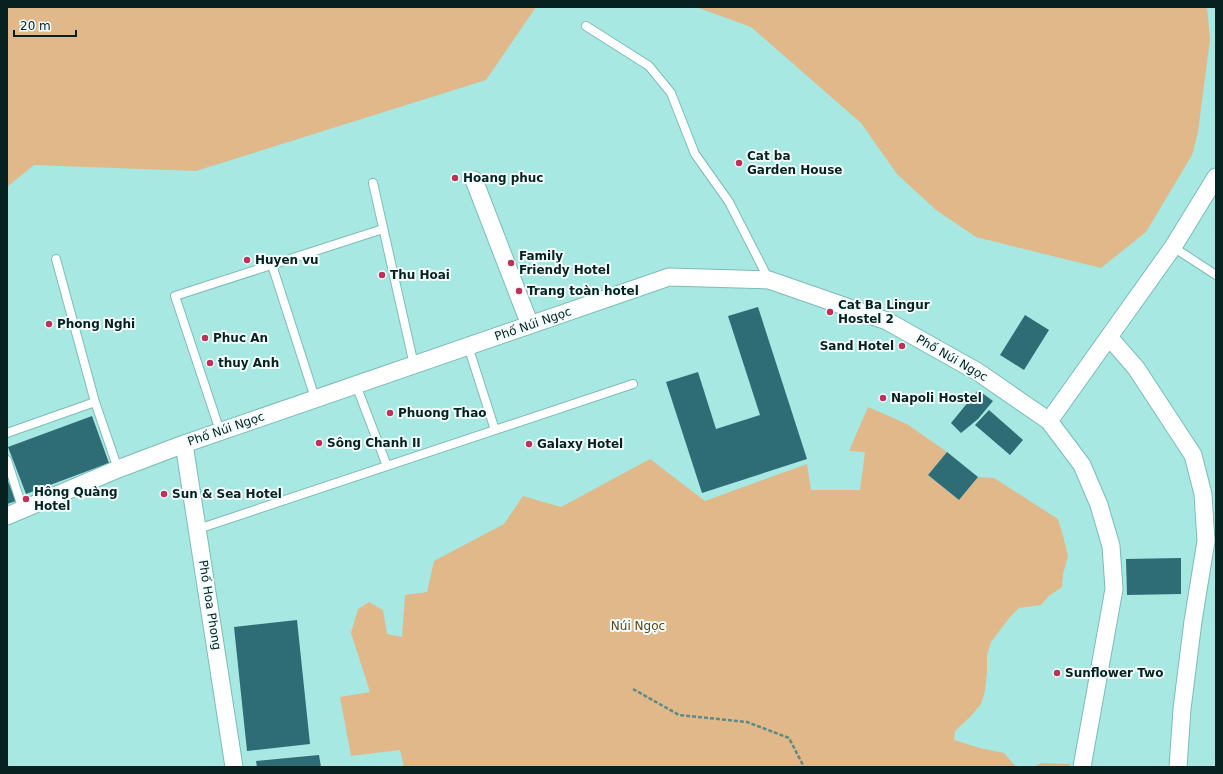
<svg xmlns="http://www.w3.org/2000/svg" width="1223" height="774" viewBox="0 0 1223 774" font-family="'DejaVu Sans',sans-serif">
	<rect width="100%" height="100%" fill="#a7e8e3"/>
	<path fill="#e0b88a" d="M7 7H536L486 80 196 171 34 165 7 187Z
		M696 7H1207L1210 39 1198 132 1192 155 1146 232 1101 268 976 237 936 210 897 174 861 123 751 27Z
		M868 407 907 424 947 452 928 475 959 500 978 477 994 478 1058 519 1063 536 1068 556 1063 574 1062 587 1049 596 1041 605 1019 608 1010 617 991 642 987 655V672L985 691 981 704 970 717 955 731 954 740 980 748 1004 753 1016 767H404L400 750 351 756 340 697 370 692 351 633 358 609 369 602 383 610 387 634 402 637 405 595 427 592 434 561 504 524 523 496 561 507 650 459 705 501 807 464 811 490H860L865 452 849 451Z
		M1041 763 1070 764V767H1034Z"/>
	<path fill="#2e6c76" d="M758 307 807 459 702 493 666 382 698 372 716 429 760 415 728 316Z
		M1025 315 1049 330 1024 370 1000 355Z
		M978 390 993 401 978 419 961 433 951 423Z
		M989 410 1023 440 1010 455 975 425Z
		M92 416 109 463 26 494 8 447Z
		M947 452 978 477 959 500 928 475Z
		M7 479 16 501 7 504Z
		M1181 558V594L1127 595 1126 559Z
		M297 620 310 744 247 751 234 627Z
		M319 755 321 767H257L256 761Z"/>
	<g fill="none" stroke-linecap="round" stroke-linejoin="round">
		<defs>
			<path id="lane" d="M586 26 649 66 671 93 695 154 729 202 769 280
				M373 183 414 365
				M1173 247 1216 275
				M56 259 95 402 118 469
				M272 265 315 398
				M468 346 495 430
				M356 385 387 466
				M220 431 175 296 383 229
				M7 433 95 402
				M7 460 23 510
				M198 529 633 384"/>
			<path id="street" d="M474 180 530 325
				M1109 337 1136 368 1193 455 1203 494 1206 541 1193 621 1182 709 1178 767
				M1049 421 1173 247 1216 177
				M184 444 234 767
				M7 516 118 469 184 444 669 277 769 280 887 321 978 372 1049 421 1082 465 1099 505 1111 546 1114 589 1082 767"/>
		</defs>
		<use href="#lane" stroke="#7cbcb7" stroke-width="10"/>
		<use href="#street" stroke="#7cbcb7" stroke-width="19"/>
		<path stroke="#5b8a87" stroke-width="2.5" stroke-dasharray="4 2" stroke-linecap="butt" d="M633 689 679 715 747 722 789 738 804 767"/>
		<use href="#lane" stroke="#fff" stroke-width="8"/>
		<use href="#street" stroke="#fff" stroke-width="17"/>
	</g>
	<g fill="#c03157" stroke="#f1fefd" stroke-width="1.5">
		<circle cx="739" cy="163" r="4"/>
		<circle cx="455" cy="178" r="4"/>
		<circle cx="247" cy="260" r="4"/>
		<circle cx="511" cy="263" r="4"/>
		<circle cx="382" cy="275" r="4"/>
		<circle cx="519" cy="291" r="4"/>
		<circle cx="830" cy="312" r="4"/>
		<circle cx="49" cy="324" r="4"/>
		<circle cx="205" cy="338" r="4"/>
		<circle cx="902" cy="346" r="4"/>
		<circle cx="210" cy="363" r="4"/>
		<circle cx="883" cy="398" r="4"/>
		<circle cx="390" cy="413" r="4"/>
		<circle cx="319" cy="443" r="4"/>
		<circle cx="529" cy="444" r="4"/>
		<circle cx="164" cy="494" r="4"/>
		<circle cx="26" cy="499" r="4"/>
		<circle cx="1057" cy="673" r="4"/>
	</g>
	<g text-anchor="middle" stroke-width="4" stroke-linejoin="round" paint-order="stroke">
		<g font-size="12" font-weight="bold" fill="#062120" stroke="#f1fefd" text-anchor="start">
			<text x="747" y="160">Cat ba<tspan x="747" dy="14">Garden House</tspan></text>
			<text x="463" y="182">Hoang phuc</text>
			<text x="519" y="260">Family<tspan x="519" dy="14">Friendy Hotel</tspan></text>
			<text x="255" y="264">Huyen vu</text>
			<text x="390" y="279">Thu Hoai</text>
			<text x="527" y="295">Trang toàn hotel</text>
			<text x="838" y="309">Cat Ba Lingur<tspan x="838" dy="14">Hostel 2</tspan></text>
			<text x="57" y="328">Phong Nghi</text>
			<text x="213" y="342">Phuc An</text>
			<text x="894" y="350" text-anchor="end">Sand Hotel</text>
			<text x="218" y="367">thuy Anh</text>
			<text x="891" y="402">Napoli Hostel</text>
			<text x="398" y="417">Phuong Thao</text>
			<text x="327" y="447">Sông Chanh II</text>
			<text x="537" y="448">Galaxy Hotel</text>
			<text x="34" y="496">Hông Quàng<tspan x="34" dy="14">Hotel</tspan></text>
			<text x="172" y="498">Sun &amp; Sea Hotel</text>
			<text x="1065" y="677">Sunflower Two</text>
		</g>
		<g font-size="12" fill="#062120" stroke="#f1fefd">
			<text transform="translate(533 324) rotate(-19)" y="4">Phố Núi Ngọc</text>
			<text transform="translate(952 358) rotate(30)" y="4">Phố Núi Ngọc</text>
			<text transform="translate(226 429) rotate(-19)" y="4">Phố Núi Ngọc</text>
			<text transform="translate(210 605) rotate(81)" y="4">Phố Hoa Phong</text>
		</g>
		<g font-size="12" fill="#634319" stroke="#f1fefd">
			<text x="638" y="630">Núi Ngọc</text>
		</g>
	</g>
	<rect width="1223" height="774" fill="none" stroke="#062120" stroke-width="16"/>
	<path d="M14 30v6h62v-6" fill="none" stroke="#062120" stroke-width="2"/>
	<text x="20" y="30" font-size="12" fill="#062120" stroke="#f1fefd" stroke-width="3" paint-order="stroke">20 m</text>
</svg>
